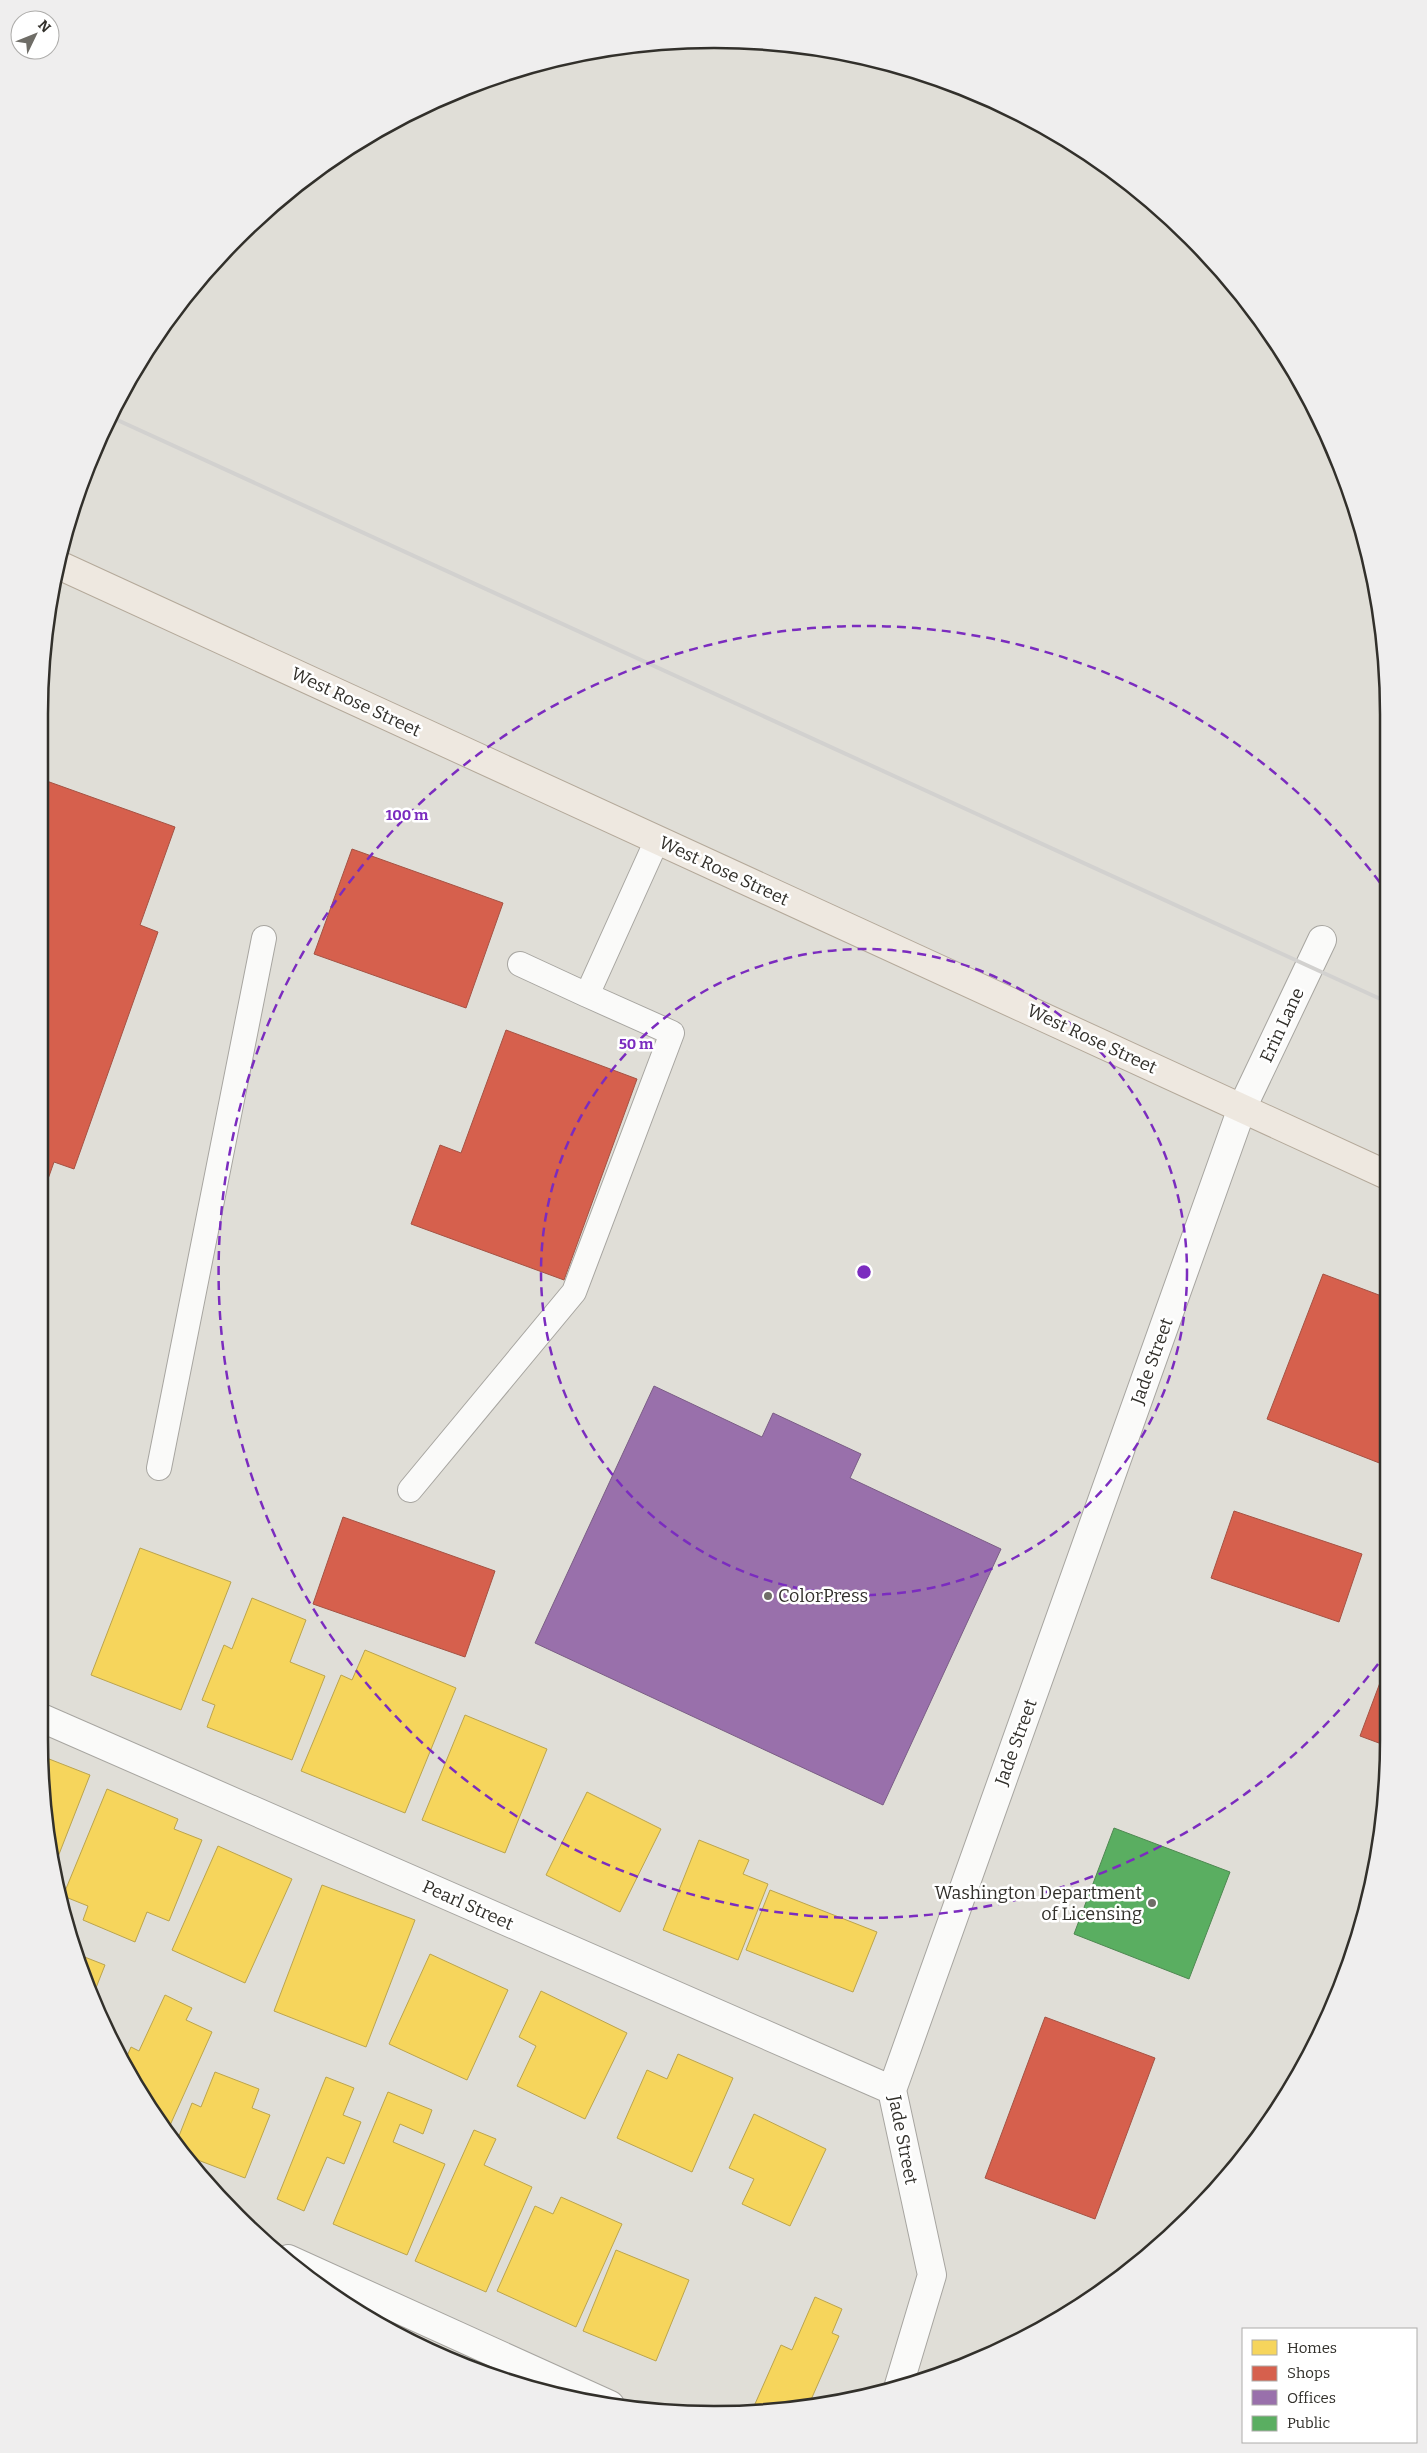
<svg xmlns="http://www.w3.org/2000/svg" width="1427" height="2453" viewBox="0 0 1427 2453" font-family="Bitter,serif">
	<rect width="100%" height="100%" fill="#e0ded7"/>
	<path fill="#f6d55c" stroke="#bba44d" d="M140 1548 231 1582 181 1710 91 1675Z
		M252 1598 306 1620 290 1662 325 1676 292 1760 207 1727 215 1705 202 1700 224 1645 232 1649Z
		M365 1650 456 1688 405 1813 301 1771 341 1675 352 1680Z
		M465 1715 547 1749 505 1853 422 1820Z
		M44 1757 90 1775 54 1867 45 1828Z
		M107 1789 178 1819 174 1829 202 1840 169 1921 147 1912 135 1942 83 1920 88 1906 63 1896Z
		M587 1792 661 1829 620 1912 546 1875Z
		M699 1840 749 1860 743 1874 768 1884 738 1960 663 1930Z
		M218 1846 292 1879 245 1983 172 1950Z
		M322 1885 415 1920 366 2047 274 2011Z
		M770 1890 877 1932 853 1992 746 1950Z
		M77 1954 105 1965 92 1998 75 1958Z
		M430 1954 508 1990 467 2080 389 2044Z
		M541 1991 627 2033 585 2119 517 2086 536 2046 519 2037Z
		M165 1995 192 2008 186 2020 212 2032 167 2132 124 2063 131 2047 139 2051Z
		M678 2054 733 2078 692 2172 617 2138 647 2070 667 2079Z
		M215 2072 259 2089 252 2108 270 2115 245 2178 182 2154 175 2146 192 2103 201 2107Z
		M326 2077 354 2088 343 2115 361 2122 344 2164 327 2157 304 2211 277 2199Z
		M388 2092 432 2110 423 2134 400 2124 393 2142 445 2164 407 2255 333 2224Z
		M754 2114 826 2149 790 2226 742 2204 754 2179 729 2168Z
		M474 2130 496 2139 484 2165 532 2187 486 2292 415 2261Z
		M561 2197 622 2224 576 2327 497 2291 535 2206 553 2214Z
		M616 2250 689 2280 656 2361 583 2331Z
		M815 2297 842 2309 832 2333 839 2336 810 2402 751 2413 781 2345 792 2350Z"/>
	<path fill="#d6604d" stroke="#a55243" d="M41 779 175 827 140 925 158 932 74 1169 54 1162 42 1196Z
		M352 849 503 903 466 1008 314 954Z
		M506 1030 637 1079 564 1280 411 1224 440 1145 461 1153Z
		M1323 1274 1387 1298V1466L1267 1419Z
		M1234 1511 1362 1554 1339 1622 1211 1578Z
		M343 1517 495 1571 465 1657 313 1604Z
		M1387 1664V1746L1360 1736Z
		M1045 2017 1155 2058 1095 2219 985 2178Z"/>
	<path fill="#9970ab" stroke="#7a5d85" d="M654 1386 762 1437 773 1413 861 1454 850 1478 1001 1549 883 1805 535 1643Z"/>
	<path fill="#5aae61" stroke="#4e8851" d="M1114 1828 1230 1872 1189 1979 1074 1934Z"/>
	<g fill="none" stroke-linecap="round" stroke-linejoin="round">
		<defs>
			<path id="lane" d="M520 964 587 995
				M159 1468 264 938
				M410 1490 574 1292 672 1033 587 995 657 840"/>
			<path id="street" d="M44 1719 892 2090
				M288 2259 610 2405
				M899 2385 932 2275 892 2090 1242 1108 1322 940"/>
			<path id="primary" d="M61 566 1387 1175"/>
		</defs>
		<use href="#lane" stroke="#a7a5a0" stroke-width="26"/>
		<use href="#street" stroke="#a7a5a0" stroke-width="30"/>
		<use href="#primary" stroke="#b4a99a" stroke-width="30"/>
		<use href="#lane" stroke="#fafaf9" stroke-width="24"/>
		<use href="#street" stroke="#fafaf9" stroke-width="28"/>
		<use href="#primary" stroke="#eee8e0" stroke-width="28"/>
		<path stroke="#d2d1cf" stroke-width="4" d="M113 418 1387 1002"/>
	</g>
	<g fill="none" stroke="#7b2cbf" stroke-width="2.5" stroke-dasharray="9 6">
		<circle cx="864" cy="1272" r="323"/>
		<path d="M1387 1652A646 646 0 1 1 1387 892"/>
	</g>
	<g fill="#6f6d67" stroke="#fff" stroke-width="2">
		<circle cx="768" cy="1596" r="5"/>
		<circle cx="1152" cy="1903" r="5"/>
	</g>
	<g text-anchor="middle" stroke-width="5" stroke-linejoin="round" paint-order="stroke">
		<g font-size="18" fill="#32302b" stroke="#fff">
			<text transform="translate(356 702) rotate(25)" y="6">West Rose Street</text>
			<text transform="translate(724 871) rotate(25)" y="6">West Rose Street</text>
			<text transform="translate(1282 1025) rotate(-65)" y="6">Erin Lane</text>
			<text transform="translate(1092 1039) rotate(25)" y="6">West Rose Street</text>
			<text transform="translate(1152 1361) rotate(-70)" y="6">Jade Street</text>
			<text transform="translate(1016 1742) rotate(-70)" y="6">Jade Street</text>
			<text transform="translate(468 1905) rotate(24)" y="6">Pearl Street</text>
			<text transform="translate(903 2140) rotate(79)" y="6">Jade Street</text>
		</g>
		<g font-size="18" fill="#32302b" stroke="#fff" text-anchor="start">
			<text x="778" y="1602">ColorPress</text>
			<text x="1142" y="1899" text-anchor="end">Washington Department<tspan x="1142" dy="21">of Licensing</tspan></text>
		</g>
	</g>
	<path d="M0 0H1427V2453H0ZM714 48H714A666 666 0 0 1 1380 714V1740A666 666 0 0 1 714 2406H714A666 666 0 0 1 48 1740V714A666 666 0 0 1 714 48Z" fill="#efeeee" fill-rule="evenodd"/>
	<path fill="none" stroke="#32302b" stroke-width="2.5" d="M714 48H714A666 666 0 0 1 1380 714V1740A666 666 0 0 1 714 2406H714A666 666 0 0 1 48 1740V714A666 666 0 0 1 714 48Z"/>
	<circle cx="864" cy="1272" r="8" fill="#7b2cbf" stroke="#fff" stroke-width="2.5"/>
	<g font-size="15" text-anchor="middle" font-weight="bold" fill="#7b2cbf" stroke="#fff" stroke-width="5" stroke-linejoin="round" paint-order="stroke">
		<text x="407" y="820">100 m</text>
		<text x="636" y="1049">50 m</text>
	</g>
	<rect x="1242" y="2328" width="175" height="115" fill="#ffffff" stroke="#adacaa"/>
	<rect x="1252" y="2340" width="25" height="15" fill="#f6d55c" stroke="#adacaa"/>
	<text x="1287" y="2353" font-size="15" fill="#32302b">Homes</text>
	<rect x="1252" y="2366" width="25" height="15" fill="#d6604d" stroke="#adacaa"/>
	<text x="1287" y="2378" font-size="15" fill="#32302b">Shops</text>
	<rect x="1252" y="2390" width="25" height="15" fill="#9970ab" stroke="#adacaa"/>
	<text x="1287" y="2403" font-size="15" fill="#32302b">Offices</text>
	<rect x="1252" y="2416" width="25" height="15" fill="#5aae61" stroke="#adacaa"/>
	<text x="1287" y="2428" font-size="15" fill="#32302b">Public</text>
	<g transform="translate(35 35) rotate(47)"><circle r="24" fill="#ffffff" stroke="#adacaa"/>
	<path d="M0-4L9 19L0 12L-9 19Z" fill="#6f6d67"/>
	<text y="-8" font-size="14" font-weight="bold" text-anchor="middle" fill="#32302b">N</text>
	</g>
</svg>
